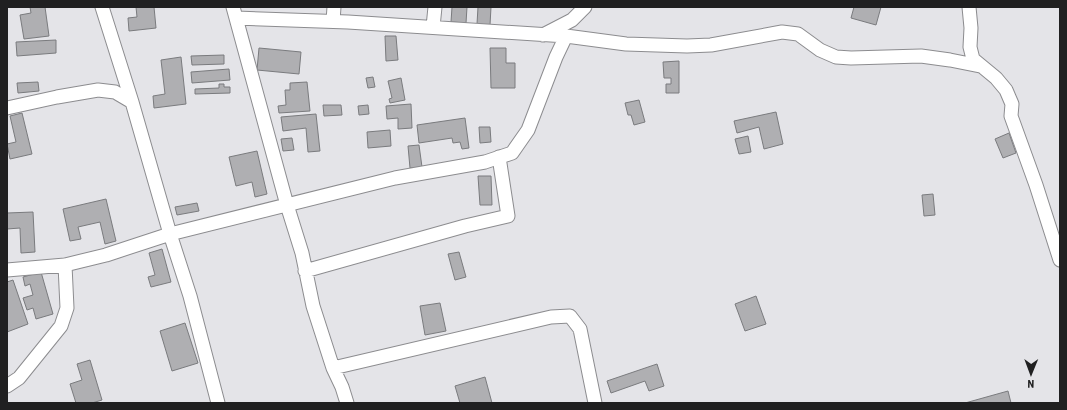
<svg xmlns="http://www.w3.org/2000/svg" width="1067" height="410" viewBox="0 0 1067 410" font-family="'Roboto Condensed',sans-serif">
	<rect width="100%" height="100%" fill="#e4e4e8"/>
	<path fill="#afafb2" stroke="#7a7b7e" d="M30 7H45L49 36 24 39 20 15 31 13Z
		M136 7H154L156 28 129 31 128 18 137 17Z
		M452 7H467L466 23 451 22Z
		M478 7H491L490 25 477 24Z
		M854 7H881L876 25 851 18Z
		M385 36H396L398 60 386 61Z
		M56 40V53L17 56 16 42Z
		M259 48 301 52 299 74 257 70Z
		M490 48H506V63H515V88H491Z
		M224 55V64L192 65 191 56Z
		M181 57 186 104 154 108 153 96 165 94 161 60Z
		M679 61V93H666V84H671V78H664L663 62Z
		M229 69 230 80 192 83 191 72Z
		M373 77 375 87 368 88 366 78Z
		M401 78 405 100 390 103 389 99 392 98 388 81Z
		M38 82 39 91 18 93 17 83Z
		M307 82 310 111 279 113 278 106 286 105 285 90H290V83Z
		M219 84H224V87H230V93L195 94V89L219 88Z
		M639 100 645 122 634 125 631 115H628L625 103Z
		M411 104 412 128 398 129V118L387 119 386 106Z
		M323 105H341L342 115 324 116Z
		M368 105 369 114 359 115 358 106Z
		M776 112 783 144 764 149 759 127 737 133 734 121Z
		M22 113 32 154 10 159 7 144 16 142 10 116Z
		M316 114 320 151 308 152 306 128 283 131 281 117Z
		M465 118 469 148 462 149 460 142 453 143 452 138 419 143 417 125Z
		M479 127H490L491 142 480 143Z
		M390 130 391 146 368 148 367 132Z
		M1009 133 1016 153 1003 158 995 139Z
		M748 136 751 152 739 154 735 139Z
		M292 138 294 150 283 151 281 139Z
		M419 145 422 167 410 168 408 146Z
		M257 151 267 194 255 197 252 182 236 186 229 157Z
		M478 176H491L492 205H480Z
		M933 194 935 215 924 216 922 195Z
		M106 199 116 241 105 244 100 222 78 227 81 239 70 241 63 209Z
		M197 203 199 211 177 215 175 207Z
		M33 212 35 252 21 253 20 228 7 229V213Z
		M162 249 171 282 151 287 148 277 155 275 149 253Z
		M459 252 466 277 455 280 448 254Z
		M41 272 53 314 36 319 33 308 27 310 23 298 33 295 30 284 25 286 23 277Z
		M13 280 28 324 7 332V282Z
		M756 296 766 324 745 331 735 304Z
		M440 303 446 331 425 335 420 306Z
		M185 323 198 363 172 371 160 331Z
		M90 360 102 400 92 403H76L70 384 82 380 77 364Z
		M657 364 664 386 649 391 645 381 611 393 607 381Z
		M485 377 492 403H460L455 386Z
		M1008 391 1011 403H965Z"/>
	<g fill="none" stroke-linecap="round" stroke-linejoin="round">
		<defs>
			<path id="minor" d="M102 7 132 102 170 234 190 296 218 403
				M233 7 287 205 302 253 313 306 333 368 342 387 347 403
				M969 7 971 28 970 47 973 59 996 78 1006 90 1012 104 1011 116 1036 185 1060 260
				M236 18 348 22 566 36 626 44 687 46 711 45 782 32 798 34 820 50 836 57 851 58 921 56 950 60 980 66
				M333 21 334 7
				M433 27 435 7
				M543 35 572 20 585 7
				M7 108 57 97 98 90 115 92 132 102
				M7 270 65 265 106 255 170 234 395 178 485 162 512 153 528 130 556 57 566 36
				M305 271 465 226 508 216 499 157
				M333 368 551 317 570 316 580 329 595 403
				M7 386 19 378 61 326 67 308 65 265"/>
		</defs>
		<use href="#minor" stroke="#8c8c8f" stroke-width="15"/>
		<use href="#minor" stroke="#fff" stroke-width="13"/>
	</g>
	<rect width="1067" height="410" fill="none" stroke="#202021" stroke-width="16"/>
	<g transform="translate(1031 374) rotate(181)" stroke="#e4e4e8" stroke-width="3" paint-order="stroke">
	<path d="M0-3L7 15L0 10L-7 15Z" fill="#202021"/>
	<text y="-6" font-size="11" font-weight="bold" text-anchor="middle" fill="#202021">N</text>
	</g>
</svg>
